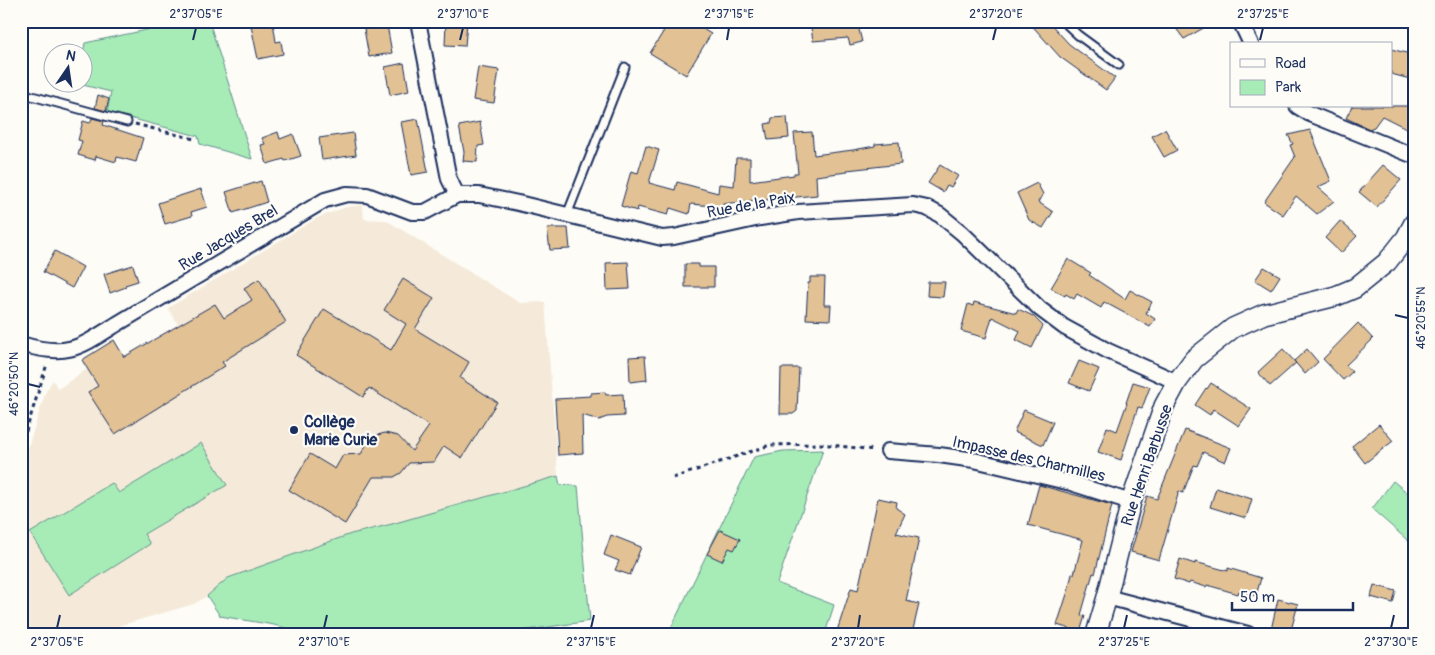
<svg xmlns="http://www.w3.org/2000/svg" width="1435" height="655" viewBox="0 0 1435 655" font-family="Pangolin,sans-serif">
	<rect width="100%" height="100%" fill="#fdfcf7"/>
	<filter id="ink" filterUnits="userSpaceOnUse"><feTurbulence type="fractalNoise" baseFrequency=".02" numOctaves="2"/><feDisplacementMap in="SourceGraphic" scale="10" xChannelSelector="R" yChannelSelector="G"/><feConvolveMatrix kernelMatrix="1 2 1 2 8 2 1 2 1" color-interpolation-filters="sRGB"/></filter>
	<g filter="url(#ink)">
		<path fill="#f5ead9" d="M363 205 364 219 386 220 520 303 545 302 558 476 392 524 351 534 228 578 207 596 194 604 101 631 85 634H21V469L46 391 53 380 58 389 87 369 82 360 114 340 125 357 178 325 168 308 317 218 346 207Z"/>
		<path fill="#a7ecb7" stroke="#618e8a" d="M189 21H209L252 159 200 144 198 136 107 112 111 92 75 83 82 82 83 53 85 43Z
			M201 443 227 485 144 534 150 544 69 595 30 533 112 483 119 493Z
			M823 450 777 583 834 605 825 634H668L754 457 783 451Z
			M558 476 560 485 578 486 590 621 500 634H308L274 625 220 616 207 596 228 578 351 534 392 524Z
			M1393 481 1414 498V546L1372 509Z"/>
		<path fill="#e2c194" stroke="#1b2f5e" d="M446 21 467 22 465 46 445 45Z
			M670 21H689L711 34 686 75 650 53Z
			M810 21H857L862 42 850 45 848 38 813 41Z
			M1028 21H1048L1069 44 1115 78 1106 90 1060 57Z
			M1186 21H1216L1184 39 1175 27Z
			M273 22 276 42 281 41 283 54 258 59 251 26Z
			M387 25 392 53 369 57 364 29Z
			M1391 49 1414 55V80L1391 74Z
			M404 63 409 91 390 95 385 67Z
			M478 67 499 70 494 103 473 100Z
			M98 95 109 99 106 111 95 108Z
			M1352 106H1414V132L1382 116 1374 127 1369 129 1365 127 1346 118Z
			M787 117 789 138 768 140 765 124 771 123 772 118Z
			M92 118 104 121 103 125 143 138 136 162 117 157 116 162 96 156 95 160 78 155 82 141 78 140 83 121 90 123Z
			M418 119 428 172 411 175 401 122Z
			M480 122 484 145 478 146 477 162 463 161 464 152 459 126Z
			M1165 129 1177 150 1164 157 1152 136Z
			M1310 130 1331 181 1318 187 1334 201 1317 214 1296 196 1283 215 1264 202 1295 157 1290 145 1293 144 1288 135Z
			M278 132 280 139 293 134 301 156 285 161 284 159 267 164 261 145 265 144 262 138Z
			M812 132 814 155 853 150 875 146V144L899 142 901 164 847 170V172L816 176 817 195 766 200 765 199 723 204V207L691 204 689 214 670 208 668 215 638 207 637 211 621 206 631 171 638 173 646 146 659 150 649 183 675 190 677 182 718 193 719 184 734 186 736 158H750V181L794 175V173H798L794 133Z
			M353 133 356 155 322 160 319 138Z
			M940 165 958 176 951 187 947 185 943 192 928 183Z
			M1383 165 1401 180 1377 207 1359 192Z
			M261 181 267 202 233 213 226 192Z
			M1037 183 1043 194 1038 202 1053 212 1043 228 1029 220 1017 193Z
			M201 189 207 207 191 212 192 216 165 224 158 203Z
			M1340 221 1357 236 1341 253 1325 238Z
			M547 228H568L570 249 550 250Z
			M55 251 83 267 72 288 43 272Z
			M1068 259 1091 273 1089 275 1125 299 1130 290 1152 302 1146 313 1155 319 1150 327 1104 302 1101 308 1077 294 1074 299 1066 294 1065 296 1051 288Z
			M628 262 630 289 607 290 606 263Z
			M685 264H699V267H714V287H685Z
			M133 265 138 281 125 285 126 287 110 293 104 274Z
			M1264 267 1280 276 1271 290 1255 280Z
			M810 277H825L824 305H831L830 320 806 319 808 283H810Z
			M259 279 286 322 222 362 225 366 115 434 88 392 98 386 82 360 114 340 124 357 215 304 224 318 252 300 244 288Z
			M403 279 434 298 415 329 469 362 460 378 497 402 462 458 444 446 434 462 409 463 401 473 394 477H373L345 524 289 490 310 454 335 469 343 455 361 454 368 442 374 436 385 433 398 436 412 451 429 426 369 388 363 397 296 355 324 309 391 350 406 324 384 310Z
			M928 282H945L943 297 927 296Z
			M974 302 1016 313 1018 309 1033 316 1043 326 1032 348 1016 340 1020 331 992 317 986 338 961 331 968 304 973 306Z
			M1358 323 1373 339 1346 365 1352 372 1343 380 1323 359Z
			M1283 349 1296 363 1270 386 1258 372Z
			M1307 349 1318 362 1305 374 1294 361Z
			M645 356 647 380 630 382 629 357Z
			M1079 361 1099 369 1089 391 1069 383Z
			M781 368H799L797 411 793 414H780Z
			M1133 382 1150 387 1142 408 1138 407 1121 460 1098 452 1107 427 1117 431 1127 403H1126Z
			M1211 383 1251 409 1239 426 1213 409 1210 415 1195 405 1206 388 1207 389Z
			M605 392 606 395 623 394 624 416 607 417 599 420 582 415 583 453 558 455 555 399 574 398V397L591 396V393Z
			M1024 410 1053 422 1043 445 1014 432Z
			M1379 424 1393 441 1365 463 1352 446Z
			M1185 430 1231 448 1225 462 1203 452 1197 466 1194 465 1183 493 1179 491 1159 560 1131 552 1147 496 1157 499Z
			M1039 485 1112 505 1095 574 1093 573 1081 615 1085 616 1080 632 1057 625 1068 591 1072 574H1074L1083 540 1028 525Z
			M1216 488 1252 499 1246 518 1210 507Z
			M878 498 897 502 896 508 905 514 896 533 919 538 906 601 919 604 912 634H836L851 588 858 590Z
			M720 530 740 539 734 550 729 548 722 561 707 554Z
			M611 535 641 547 630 575 615 570 619 561 604 555Z
			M1180 559 1195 564V562L1228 571V568L1261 578 1256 596 1239 591 1238 594 1207 585 1206 587 1190 582 1189 584 1174 579Z
			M1374 585 1396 591 1393 603 1371 597Z
			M1278 599 1298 604 1290 634H1270Z"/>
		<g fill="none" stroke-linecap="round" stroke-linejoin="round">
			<defs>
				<path id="lane" d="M1063 21 1078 35 1119 65
					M21 93 127 122
					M567 215 625 67"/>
				<path id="street" d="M418 21 449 179 457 195H479L518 203 662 238 674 237 760 218 798 212 913 205 927 208 940 215 962 233 1040 309 1064 327 1108 351 1177 382
					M1240 21 1251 44
					M1297 106 1310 114 1414 156
					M21 344C67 358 79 348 117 324L325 200 347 194 367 195 412 212H425L457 195
					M888 451 939 455 974 460 1071 483 1131 502
					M1107 597 1248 634"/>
				<path id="secondary" d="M1096 634 1107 597 1131 502 1164 406 1177 382 1194 359 1233 328 1264 314 1336 296 1355 288 1387 262 1406 238 1414 223"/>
			</defs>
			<use href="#lane" stroke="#1b2f5e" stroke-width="11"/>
			<use href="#street" stroke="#1b2f5e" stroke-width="18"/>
			<use href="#secondary" stroke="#1b2f5e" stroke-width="22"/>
			<path stroke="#1b2f5e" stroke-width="3" stroke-dasharray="4 4" stroke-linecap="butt" d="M135 124 194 139
				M21 447 47 364
				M673 478 770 445 821 444 875 450"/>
			<use href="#lane" stroke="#fdfcf7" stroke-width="7"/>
			<use href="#street" stroke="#fdfcf7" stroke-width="14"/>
			<use href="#secondary" stroke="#fdfcf7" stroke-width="19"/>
		</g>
	</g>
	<path fill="none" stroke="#1b2f5e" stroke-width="2" d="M193 40 196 28M460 40 463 28M727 40 729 28M993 40 996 28M1260 40 1263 28M1395 315 1408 318M28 384 40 387M57 628 60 615M324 628 327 615M591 628 594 615M858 628 860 615M1124 628 1127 615M1391 628 1394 615"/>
	<circle fill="#1b2f5e" stroke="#fdfcf7" stroke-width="2" cx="294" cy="430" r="5"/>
	<g text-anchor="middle" stroke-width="4.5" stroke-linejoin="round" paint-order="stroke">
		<g font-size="16" fill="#1b2f5e" stroke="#fdfcf7">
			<text transform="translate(751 204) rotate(-10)" y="6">Rue de la Paix</text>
			<text transform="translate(228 237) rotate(-31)" y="6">Rue Jacques Brel</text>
			<text transform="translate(1029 458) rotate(13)" y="6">Impasse des Charmilles</text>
			<text transform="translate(1146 465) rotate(-71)" y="6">Rue Henri Barbusse</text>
		</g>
		<g font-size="16" font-weight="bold" fill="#1b2f5e" stroke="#fdfcf7" text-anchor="start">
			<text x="304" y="427">Collège<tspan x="304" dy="18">Marie Curie</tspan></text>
		</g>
	</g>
	<rect width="1435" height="655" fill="none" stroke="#fdfcf7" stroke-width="55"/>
	<rect x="1230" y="42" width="162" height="65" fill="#fdfcf7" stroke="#a3aaba"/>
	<rect x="1240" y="59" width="25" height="8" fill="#fdfcf7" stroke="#a3aaba"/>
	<text x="1275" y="68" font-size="15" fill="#1b2f5e">Road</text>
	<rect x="1240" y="80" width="25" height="15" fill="#a7ecb7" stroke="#a3aaba"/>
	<text x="1275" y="92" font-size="15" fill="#1b2f5e">Park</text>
	<g transform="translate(68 68) rotate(13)"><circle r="24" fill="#fdfcf7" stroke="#a3aaba"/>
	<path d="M0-4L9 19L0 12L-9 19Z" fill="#1b2f5e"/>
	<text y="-8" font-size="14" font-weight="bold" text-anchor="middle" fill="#1b2f5e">N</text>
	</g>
	<path d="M1232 602v8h121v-8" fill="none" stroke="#1b2f5e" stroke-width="2.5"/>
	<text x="1240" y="602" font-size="15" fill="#1b2f5e" stroke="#fdfcf7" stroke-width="4" paint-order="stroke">50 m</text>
	<rect x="28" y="28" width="1380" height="600" fill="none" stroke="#1b2f5e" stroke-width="2"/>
	<g font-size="12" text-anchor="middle" fill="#1b2f5e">
		<text x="196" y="18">2°37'05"E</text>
		<text x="463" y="18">2°37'10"E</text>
		<text x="729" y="18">2°37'15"E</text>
		<text x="996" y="18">2°37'20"E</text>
		<text x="1263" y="18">2°37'25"E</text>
		<text transform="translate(1421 318) rotate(-90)" y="4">46°20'55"N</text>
		<text transform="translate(14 384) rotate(-90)" y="4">46°20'50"N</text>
		<text x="57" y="646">2°37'05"E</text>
		<text x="324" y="646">2°37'10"E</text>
		<text x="591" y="646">2°37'15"E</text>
		<text x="858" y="646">2°37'20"E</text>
		<text x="1124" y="646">2°37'25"E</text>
		<text x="1391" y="646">2°37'30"E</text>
	</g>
</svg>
